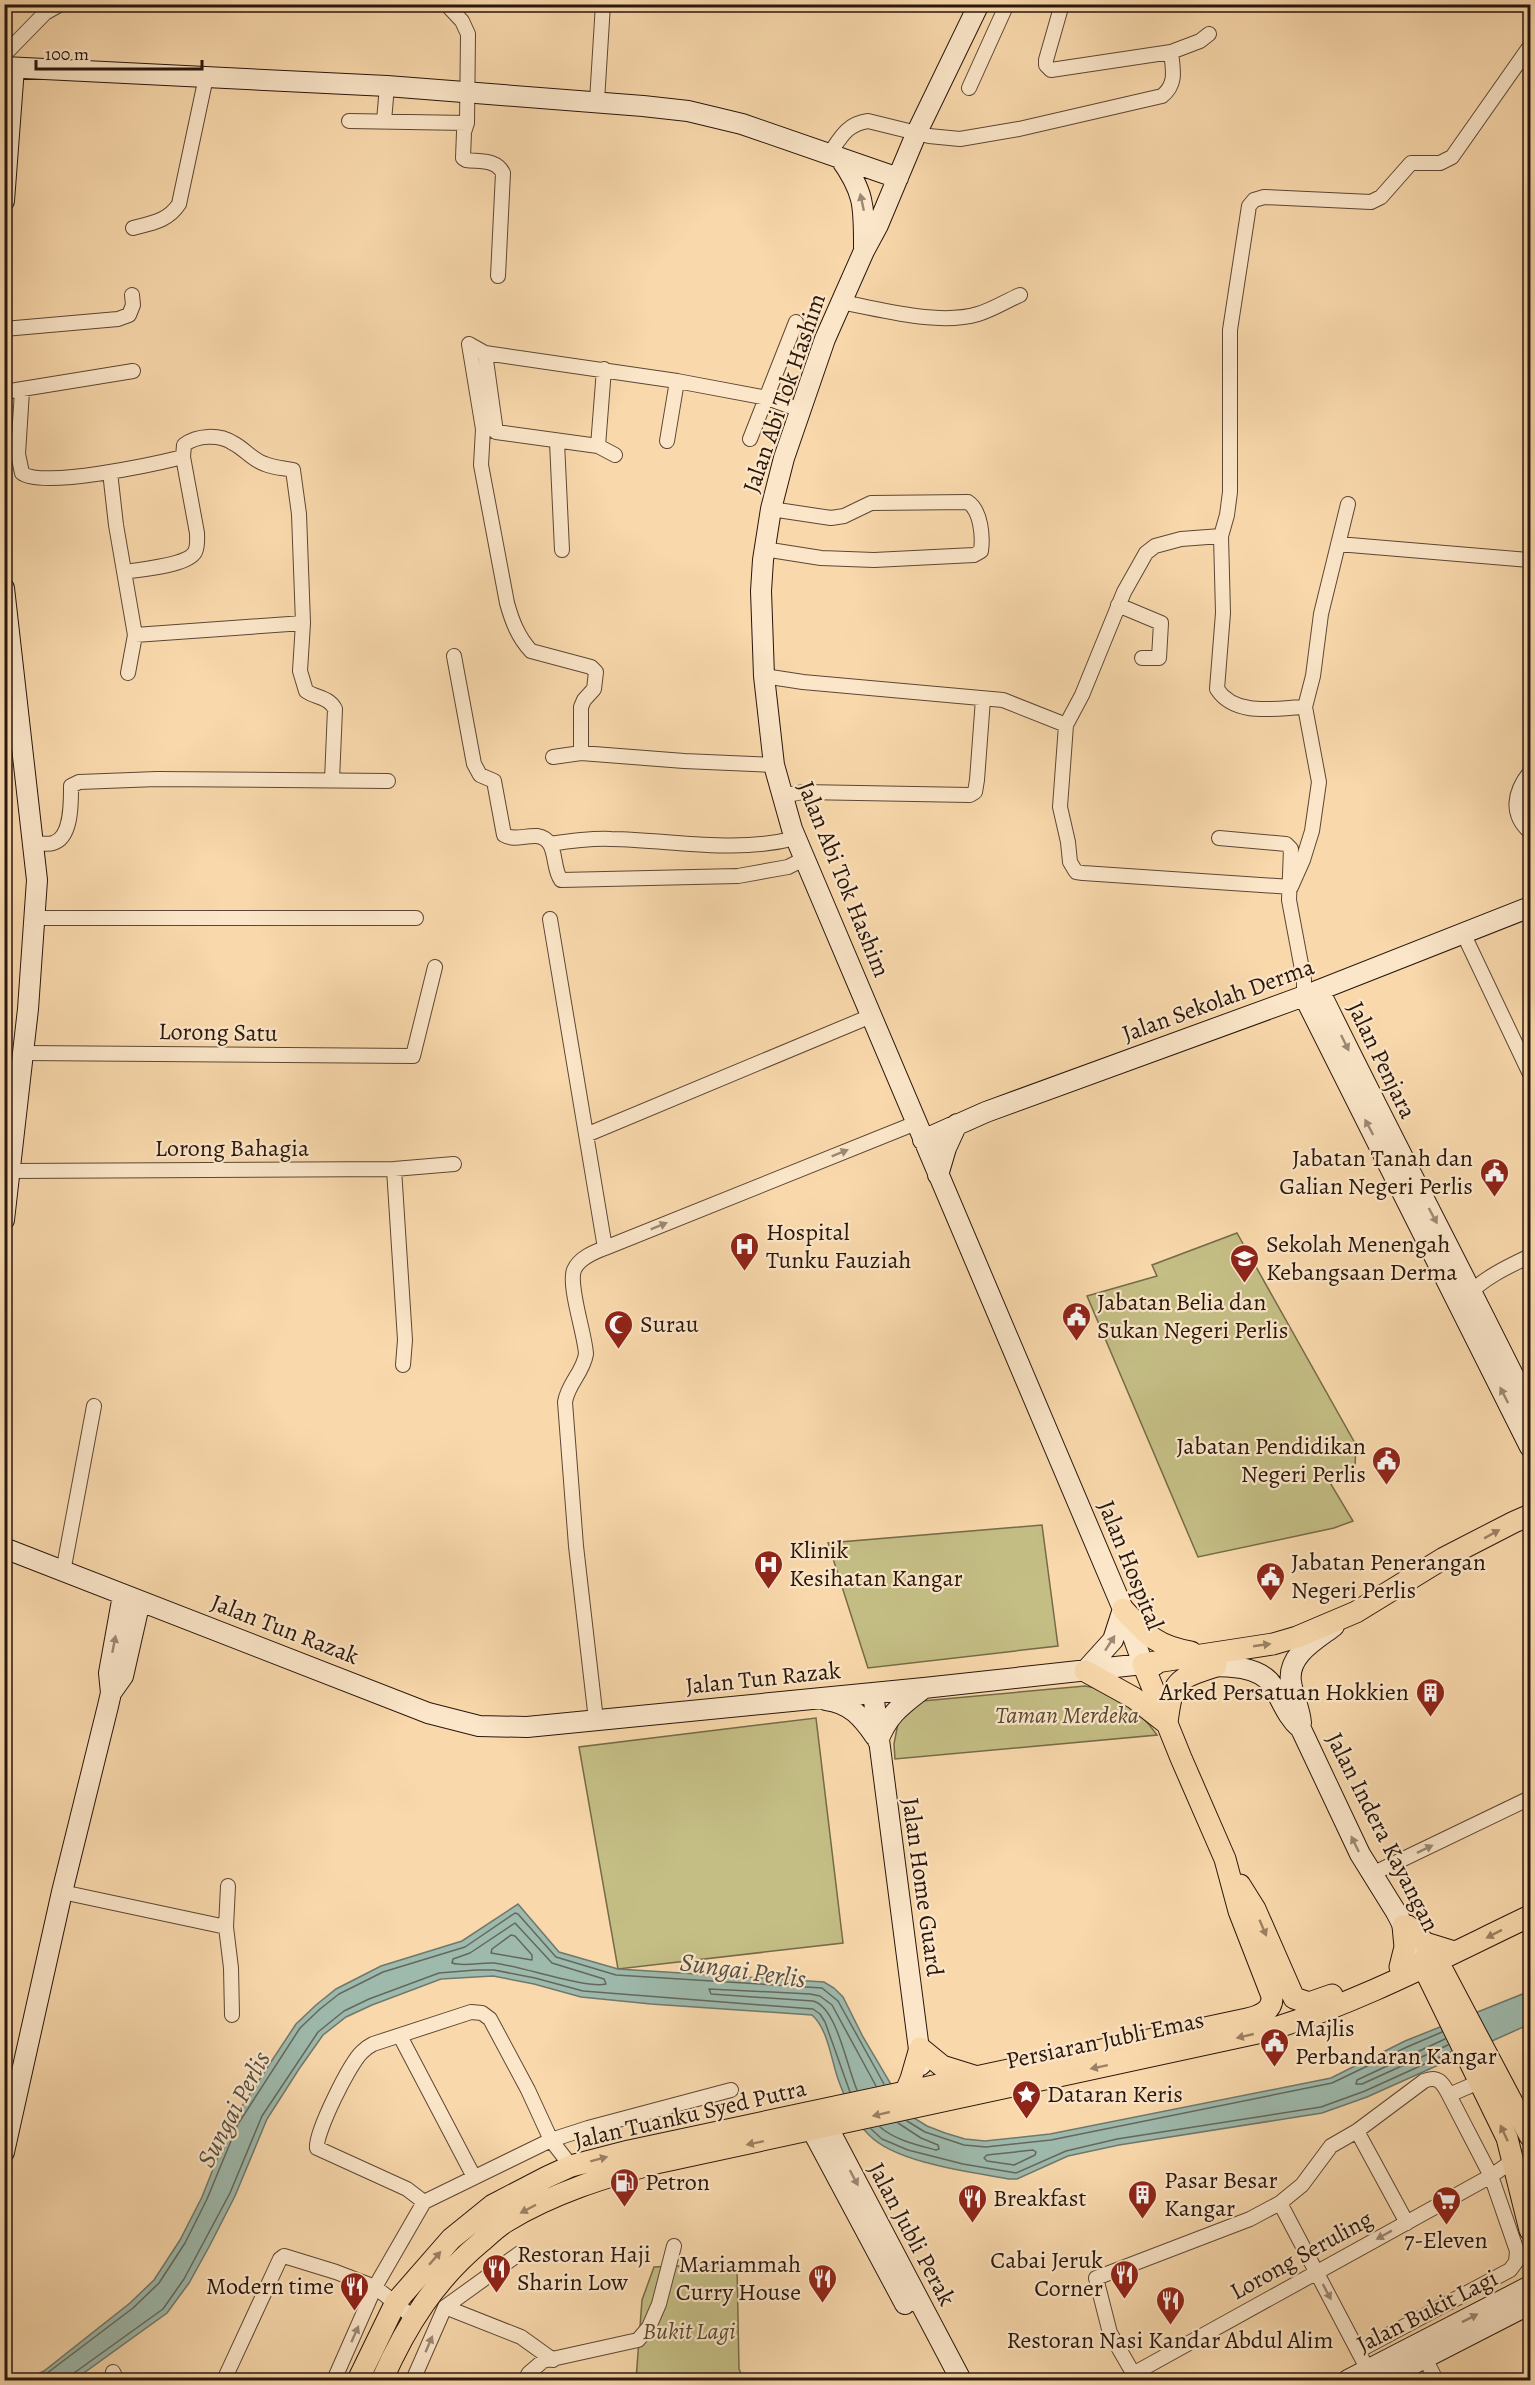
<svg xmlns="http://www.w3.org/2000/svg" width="1535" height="2385" viewBox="0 0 1535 2385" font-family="Alegreya,serif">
	<rect width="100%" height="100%" fill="#f9d9ac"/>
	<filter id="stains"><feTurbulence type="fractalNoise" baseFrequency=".00333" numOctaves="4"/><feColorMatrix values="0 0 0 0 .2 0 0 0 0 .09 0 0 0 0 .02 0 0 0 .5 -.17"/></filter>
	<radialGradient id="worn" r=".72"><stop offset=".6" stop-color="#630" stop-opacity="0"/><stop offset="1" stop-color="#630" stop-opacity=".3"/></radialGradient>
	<path fill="#c4be85" stroke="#766a48" stroke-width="1.5" d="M1237 1233 1356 1445 1355 1467 1329 1481 1353 1521 1334 1528 1198 1557 1087 1296 1157 1276 1152 1265Z
		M1042 1525 1058 1646 868 1668 828 1543Z
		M1085 1686C1113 1689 1141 1712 1157 1735L895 1759 894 1744 898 1723 922 1701Z
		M816 1718 843 1943 618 1969 579 1747Z
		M706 2265 737 2267 739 2369 744 2380H636L642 2300 654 2267Z"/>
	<path fill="#9ebaad" stroke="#6f786d" stroke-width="1.5" d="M518 1904 559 1952 618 1969 824 1982 834 1988 843 1997 863 2037 909 2115 927 2126 945 2133 965 2139 985 2141 1050 2134 1331 2078 1405 2041 1530 1991V2024L1367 2097 1322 2113 1119 2145 1068 2156 1017 2179H1009C971 2172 896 2163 869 2135 854 2121 845 2098 838 2079 831 2059 828 2029 812 2015L651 2004 581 1997 534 1984 493 1976 441 1979 372 2005 346 2017 323 2035 299 2069 267 2119 235 2196 210 2245 189 2283 167 2313 74 2380H25L44 2371 130 2303 154 2280 180 2240 202 2197 232 2121 296 2024 316 2005 336 1989 381 1966 462 1941Z"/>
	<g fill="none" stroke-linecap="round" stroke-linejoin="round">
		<path stroke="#64685c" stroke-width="1.5" d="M515 1923 552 1963 604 1979 606 1984C586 1989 521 1966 494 1963 481 1962 464 1967 452 1963L453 1959 470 1953Z
			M511 1935 515 1936 532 1955V1960L491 1953 492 1949Z
			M1445 2039 1357 2080 1356 2084H1362L1448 2045
			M857 2090C847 2068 837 2007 813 2001L711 1994 709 1989 810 1994 820 1996 832 2005 876 2086
			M907 2121 925 2132 964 2145 986 2147 1051 2140 1332 2083 1407 2047 1442 2032
			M880 2127C895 2140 917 2145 936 2150L939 2149 938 2145 921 2138 898 2123
			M871 2129 882 2139 908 2150 963 2164 1016 2173 1066 2151 1117 2139 1321 2107 1365 2091 1451 2052
			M1033 2150 1036 2152 1035 2155 1014 2165 987 2161 984 2158 987 2155Z
			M38 2380 133 2308 159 2283 185 2243 207 2199 238 2124 300 2028 320 2009 339 1994 383 1972 465 1947 515 1913 518 1914 556 1957 616 1975 822 1988 838 2001 884 2084
			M72 2380 74 2373 163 2309 184 2279 230 2193 262 2116 318 2032 344 2011 369 1999 439 1973 476 1970H494L535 1978 583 1991 813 2009 820 2014 825 2022 850 2092"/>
		<defs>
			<path id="street" d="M446 4 462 21 468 34 467 123 464 132 463 158 466 160C480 162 496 159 503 173L498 276
				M1062 4 1046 60V65L1051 70 1171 52 1200 41 1209 34
				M4 55 45 13 61 4
				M969 88 1007 4
				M597 101 603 4
				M349 121 467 123
				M384 121 387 86
				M830 153C841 137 847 124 868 121L929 136 960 139 1019 129 1162 96C1177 84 1173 70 1171 52
				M133 228C152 223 168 221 179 204L206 77
				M840 302C881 309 938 326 978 314 992 310 1006 301 1020 295
				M4 329 118 319 129 315 133 305 132 295
				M469 344 483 429 481 465 507 603C512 621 518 637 531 651L591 667 596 672 594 689 584 700 581 707V753
				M469 344 485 353 677 381 767 398 800 410
				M485 353 496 432 598 446 615 455
				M22 391 18 454 22 473C41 489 155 464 183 457L197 533C197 539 198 546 195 552 187 566 141 569 125 572
				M4 392 133 371
				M750 439 796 322
				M667 441 677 381
				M557 442 562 550
				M598 446 604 369
				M183 457 184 445C197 435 219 434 233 443 245 449 252 460 265 464 274 468 284 468 293 470L299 514 303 623 300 671 306 691C316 698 329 697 335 709L332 780
				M110 472 116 525 135 635 128 673
				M1221 536 1181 539 1155 546 1146 553 1124 592 1082 695 1066 725 1060 807 1068 842 1070 862 1076 872 1083 873 1291 887
				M1338 544 1530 560
				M764 549 821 558 874 560 974 555 981 551C983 536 981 511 968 502L871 503 844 516 831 518 771 509
				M1118 605 1161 623 1159 658H1142
				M135 635 303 623
				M454 656 474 764 480 775 494 781 504 835C514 841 526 835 537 836 559 839 551 867 561 880L738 876 788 867 804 859
				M764 676 803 682 1003 700 1066 725
				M1305 707C1276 708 1235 717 1217 689L1223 613 1221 536 1227 515 1230 492V330L1249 206 1254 200 1264 197 1371 202 1381 197 1411 163H1440L1452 157 1530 46
				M553 757 581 753 684 761 774 765
				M1530 772C1514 792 1510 814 1530 832
				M781 796 803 792 970 795 975 792 977 780 983 699
				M1219 838 1286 844 1291 849 1289 900 1304 980V996
				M34 843C40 843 48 845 53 843 72 838 71 802 71 786L79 782 157 779 388 781
				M550 844C570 841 591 838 611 839 673 840 734 854 796 838
				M1291 887 1303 860 1312 831 1319 782 1305 707 1313 676 1321 614 1348 504
				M36 918H416
				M550 919 605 1248
				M1463 933 1530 1074
				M24 1053 413 1056 435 967
				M4 1069 22 1072
				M586 1135 871 1016
				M394 1169 405 1340 403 1365
				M9 1171 394 1169 454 1164
				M1467 1296C1483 1278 1509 1266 1530 1256
				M63 1572 94 1406
				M596 1720 576 1546 565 1402C568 1383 583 1373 586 1354 585 1334 568 1286 574 1270 579 1258 594 1252 605 1248L916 1123
				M1372 1874 1530 1798
				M62 1892 226 1927 231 1968 232 2015
				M226 1927 228 1886
				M400 2036 474 2177
				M1449 2095 1479 2082
				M1357 2131 1407 2223
				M424 2202 407 2189 317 2148C315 2133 350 2063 362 2052 365 2049 369 2046 373 2044L471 2012 482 2013 490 2019 528 2090 551 2140 571 2166
				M1280 2203 1368 2370
				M445 2307 521 2337 553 2360
				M1421 2350 1436 2380
				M113 2372 117 2380
				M1133 2374 1491 2176 1514 2160
				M224 2380 280 2259 284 2256 336 2272 375 2287 414 2318
				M334 2380 375 2287 424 2202 551 2140 588 2128 731 2090
				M413 2380 445 2307 520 2253
				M525 2380 529 2373 543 2361 638 2340 649 2327 659 2304 674 2246
				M1137 2380 1110 2333 1096 2278 1250 2219 1280 2203 1302 2185 1331 2146 1357 2131 1424 2081C1438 2075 1443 2083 1449 2095L1491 2176 1517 2251 1516 2262 1510 2270 1358 2351"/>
			<path id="secondary" d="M979 4 917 132 878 225 864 251 825 339 784 458 771 509 763 560 761 591 764 676 774 765 792 829 1123 1609 1143 1664
				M4 67 387 86 643 106 688 111 742 124 898 178
				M840 158C865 193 864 207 864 248
				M4 201 14 68
				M4 588 37 880 28 1009 4 1220
				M1319 990C1388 1131 1461 1269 1530 1409
				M1304 996 1530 1447
				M923 1140 986 1112 1304 996 1530 907
				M938 1175 946 1148 957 1124
				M4 1548 428 1713 479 1726 527 1727 924 1688 1143 1664 1155 1665
				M1199 1666C1222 1666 1259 1664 1273 1686 1282 1701 1287 1717 1301 1729L1360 1854 1396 1912 1420 1958
				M1085 1671 1113 1640 1123 1609
				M111 1693 123 1676 140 1601
				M873 1693 921 2065
				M826 1700C850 1703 862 1717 875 1736
				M1301 1723C1300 1709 1293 1696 1291 1682 1287 1655 1316 1640 1334 1626
				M878 1741C888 1714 902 1705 924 1688
				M822 2111 827 2126 961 2380
				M807 2115 812 2130 905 2304
				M4 2152 62 1892 108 1706 111 1693 109 1673 123 1595
				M1348 2380 1530 2286
				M1382 2380 1530 2304"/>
			<path id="primary" d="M1123 1609C1147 1635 1156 1646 1191 1652
				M1085 1671 1134 1698 1166 1723
				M1167 1723C1172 1681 1176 1679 1216 1666
				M1240 1885 1255 1909 1294 1998 1309 2003 1332 1995
				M1425 1958 1438 1962 1530 2136
				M1421 1962 1507 2138 1530 2230
				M1400 1967 1405 1947 1403 1926H1408L1425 1943 1451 1951
				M905 2093 911 2079 920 2048 942 2066 974 2076
				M358 2380 396 2302 451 2239 493 2205 547 2177 571 2166 629 2151 1247 2019C1260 2016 1273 2011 1272 1996L1239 1911 1225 1859 1181 1758 1143 1664 1273 1644 1297 1637 1356 1612 1444 1558 1514 1522 1530 1515
				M382 2380C407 2324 435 2280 482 2241 490 2234 498 2226 507 2221 553 2193 605 2177 656 2163L1262 2032C1356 2004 1442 1958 1530 1916"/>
		</defs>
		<use href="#street" stroke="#5d4734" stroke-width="16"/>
		<use href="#secondary" stroke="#29160c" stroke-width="22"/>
		<use href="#primary" stroke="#29160c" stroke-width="23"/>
		<use href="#street" stroke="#fbe6c9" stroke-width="14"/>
		<use href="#secondary" stroke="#fbe6c9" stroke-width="20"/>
		<use href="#primary" stroke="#f9d9ac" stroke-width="21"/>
	</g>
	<defs><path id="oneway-solid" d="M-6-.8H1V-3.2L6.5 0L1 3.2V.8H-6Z" transform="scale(1.5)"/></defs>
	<g fill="#9c8874">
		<use href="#oneway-solid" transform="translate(862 202) rotate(-102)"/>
		<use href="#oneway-solid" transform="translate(1345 1043) rotate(64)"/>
		<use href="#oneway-solid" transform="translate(1369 1127) rotate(-118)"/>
		<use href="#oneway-solid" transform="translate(840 1153) rotate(-22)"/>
		<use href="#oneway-solid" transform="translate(1433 1216) rotate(62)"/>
		<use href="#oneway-solid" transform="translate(659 1226) rotate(-22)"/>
		<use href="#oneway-solid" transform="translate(1504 1395) rotate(-117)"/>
		<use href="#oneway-solid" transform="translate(1110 1643) rotate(-57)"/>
		<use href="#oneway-solid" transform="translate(114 1644) rotate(-79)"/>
		<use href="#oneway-solid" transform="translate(1355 1844) rotate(-116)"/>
		<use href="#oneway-solid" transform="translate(1425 1849) rotate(-26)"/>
		<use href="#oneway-solid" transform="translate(854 2178) rotate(62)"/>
		<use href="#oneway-solid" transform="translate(1384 2235) rotate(151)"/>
		<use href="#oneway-solid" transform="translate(1327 2292) rotate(62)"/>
		<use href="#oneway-solid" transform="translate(1470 2318) rotate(-27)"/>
		<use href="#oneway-solid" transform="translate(355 2334) rotate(-66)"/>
		<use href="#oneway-solid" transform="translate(429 2344) rotate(-67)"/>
	</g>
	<g fill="#9b8164">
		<use href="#oneway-solid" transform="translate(1492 1534) rotate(-29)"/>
		<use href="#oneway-solid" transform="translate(1262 1645) rotate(-8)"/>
		<use href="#oneway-solid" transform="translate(1263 1928) rotate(67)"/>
		<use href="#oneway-solid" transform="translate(1494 1934) rotate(153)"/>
		<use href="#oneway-solid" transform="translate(1245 2036) rotate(167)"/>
		<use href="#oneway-solid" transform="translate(1099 2067) rotate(168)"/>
		<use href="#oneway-solid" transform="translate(881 2114) rotate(167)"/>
		<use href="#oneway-solid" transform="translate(1504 2133) rotate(-115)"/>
		<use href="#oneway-solid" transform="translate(755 2143) rotate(168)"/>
		<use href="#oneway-solid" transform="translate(599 2159) rotate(-15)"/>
		<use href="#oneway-solid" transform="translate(528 2209) rotate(152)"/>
		<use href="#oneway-solid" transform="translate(435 2258) rotate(-49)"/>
	</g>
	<defs>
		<symbol id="civic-pin" viewBox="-11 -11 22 30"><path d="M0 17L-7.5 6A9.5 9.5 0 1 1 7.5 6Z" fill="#8f2418" stroke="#fbe6c9"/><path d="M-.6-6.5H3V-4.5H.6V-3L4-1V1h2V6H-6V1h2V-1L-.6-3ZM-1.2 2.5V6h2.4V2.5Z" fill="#fff"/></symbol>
		<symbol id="hospital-pin" viewBox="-11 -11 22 30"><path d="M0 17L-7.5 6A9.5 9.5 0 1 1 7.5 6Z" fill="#8f2418" stroke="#fbe6c9"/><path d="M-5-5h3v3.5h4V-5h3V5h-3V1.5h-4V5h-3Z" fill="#fff"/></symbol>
		<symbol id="school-pin" viewBox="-11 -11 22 30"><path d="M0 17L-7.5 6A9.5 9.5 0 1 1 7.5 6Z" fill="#8f2418" stroke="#fbe6c9"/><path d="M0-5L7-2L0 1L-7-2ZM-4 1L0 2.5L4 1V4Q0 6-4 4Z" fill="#fff"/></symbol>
		<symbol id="mosque-pin" viewBox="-11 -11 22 30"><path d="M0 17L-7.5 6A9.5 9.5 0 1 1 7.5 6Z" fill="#8f2418" stroke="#fbe6c9"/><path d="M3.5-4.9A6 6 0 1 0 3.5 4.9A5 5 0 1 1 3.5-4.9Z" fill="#fff"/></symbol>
		<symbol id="building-pin" viewBox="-11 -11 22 30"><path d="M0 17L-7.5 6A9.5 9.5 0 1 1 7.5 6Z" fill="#8f2418" stroke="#fbe6c9"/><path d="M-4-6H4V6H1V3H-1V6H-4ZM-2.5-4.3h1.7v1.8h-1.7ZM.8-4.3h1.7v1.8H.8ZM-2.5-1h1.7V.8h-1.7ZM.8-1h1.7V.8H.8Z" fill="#fff"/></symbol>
		<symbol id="sight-pin" viewBox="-11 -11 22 30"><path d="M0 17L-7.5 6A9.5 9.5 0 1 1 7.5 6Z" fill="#8f2418" stroke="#fbe6c9"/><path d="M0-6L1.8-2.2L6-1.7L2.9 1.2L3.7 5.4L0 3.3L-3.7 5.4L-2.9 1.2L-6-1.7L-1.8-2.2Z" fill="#fff"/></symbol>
		<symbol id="fuel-pin" viewBox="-11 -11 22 30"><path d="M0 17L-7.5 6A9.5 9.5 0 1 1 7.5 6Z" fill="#8f2418" stroke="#fbe6c9"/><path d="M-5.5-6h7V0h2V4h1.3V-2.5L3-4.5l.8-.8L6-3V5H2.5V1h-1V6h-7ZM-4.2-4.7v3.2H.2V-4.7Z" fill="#fff"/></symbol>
		<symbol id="restaurant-pin" viewBox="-11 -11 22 30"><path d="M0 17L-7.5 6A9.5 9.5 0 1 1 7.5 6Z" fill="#8f2418" stroke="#fbe6c9"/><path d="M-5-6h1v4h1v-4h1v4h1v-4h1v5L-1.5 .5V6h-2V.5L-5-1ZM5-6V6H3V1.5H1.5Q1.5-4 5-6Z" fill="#fff"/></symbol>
		<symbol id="supermarket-pin" viewBox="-11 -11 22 30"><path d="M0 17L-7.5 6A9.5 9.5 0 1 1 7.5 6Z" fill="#8f2418" stroke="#fbe6c9"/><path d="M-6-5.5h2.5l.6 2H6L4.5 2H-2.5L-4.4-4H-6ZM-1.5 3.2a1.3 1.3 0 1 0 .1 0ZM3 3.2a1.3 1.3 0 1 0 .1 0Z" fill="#fff"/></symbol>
	</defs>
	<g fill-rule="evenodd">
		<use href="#civic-pin" x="1478" y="1156" width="33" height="45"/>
		<use href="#hospital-pin" x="728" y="1230" width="33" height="45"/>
		<use href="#school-pin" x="1228" y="1242" width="33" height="45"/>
		<use href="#civic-pin" x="1060" y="1300" width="33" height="45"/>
		<use href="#mosque-pin" x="602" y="1308" width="33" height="45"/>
		<use href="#civic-pin" x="1370" y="1444" width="33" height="45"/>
		<use href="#hospital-pin" x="752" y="1548" width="33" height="45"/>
		<use href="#civic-pin" x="1254" y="1560" width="33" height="45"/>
		<use href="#building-pin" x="1414" y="1676" width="33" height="45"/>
		<use href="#civic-pin" x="1258" y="2026" width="33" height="45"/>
		<use href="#sight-pin" x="1010" y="2078" width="33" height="45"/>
		<use href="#fuel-pin" x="608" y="2166" width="33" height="45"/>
		<use href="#building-pin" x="1126" y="2178" width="33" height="45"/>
		<use href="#restaurant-pin" x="956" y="2182" width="33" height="45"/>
		<use href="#supermarket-pin" x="1430" y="2184" width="33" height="45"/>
		<use href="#restaurant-pin" x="480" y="2252" width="33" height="45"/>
		<use href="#restaurant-pin" x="1108" y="2258" width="33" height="45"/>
		<use href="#restaurant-pin" x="806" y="2262" width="33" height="45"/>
		<use href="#restaurant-pin" x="338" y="2270" width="33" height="45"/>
		<use href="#restaurant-pin" x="1154" y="2284" width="33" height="45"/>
	</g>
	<g text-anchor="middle" stroke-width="4.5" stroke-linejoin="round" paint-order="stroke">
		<g font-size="24" fill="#29160c" stroke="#fbe6c9">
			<text transform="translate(784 393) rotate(-71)" y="8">Jalan Abi Tok Hashim</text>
			<text transform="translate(844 879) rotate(68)" y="8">Jalan Abi Tok Hashim</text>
			<text transform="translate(1218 1000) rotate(-20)" y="8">Jalan Sekolah Derma</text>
			<text transform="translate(218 1032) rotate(1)" y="8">Lorong Satu</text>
			<text transform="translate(1382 1060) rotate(64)" y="8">Jalan Penjara</text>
			<text x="232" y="1156">Lorong Bahagia</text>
			<text transform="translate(1131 1565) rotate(68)" y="8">Jalan Hospital</text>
			<text transform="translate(285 1629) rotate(21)" y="8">Jalan Tun Razak</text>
			<text transform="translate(763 1678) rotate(-6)" y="8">Jalan Tun Razak</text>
			<text transform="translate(1383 1832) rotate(63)" y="8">Jalan Indera Kayangan</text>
			<text transform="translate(923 1887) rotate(82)" y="8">Jalan Home Guard</text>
			<text transform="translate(1105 2040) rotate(-12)" y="8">Persiaran Jubli Emas</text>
			<text transform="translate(690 2114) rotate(-13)" y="8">Jalan Tuanku Syed Putra</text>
			<text transform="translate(912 2234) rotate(62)" y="8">Jalan Jubli Perak</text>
			<text transform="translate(1301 2255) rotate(-29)" y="8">Lorong Seruling</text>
			<text transform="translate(1427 2311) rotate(-27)" y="8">Jalan Bukit Lagi</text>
		</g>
		<g font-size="24" fill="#29160c" stroke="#fbe6c9" text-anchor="start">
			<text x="1473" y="1166" text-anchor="end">Jabatan Tanah dan<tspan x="1473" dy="28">Galian Negeri Perlis</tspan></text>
			<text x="766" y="1240">Hospital<tspan x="766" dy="28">Tunku Fauziah</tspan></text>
			<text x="1266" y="1252">Sekolah Menengah<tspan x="1266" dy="28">Kebangsaan Derma</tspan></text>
			<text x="1097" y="1310">Jabatan Belia dan<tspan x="1097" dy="28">Sukan Negeri Perlis</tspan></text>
			<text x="640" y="1332">Surau</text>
			<text x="1366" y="1454" text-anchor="end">Jabatan Pendidikan<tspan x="1366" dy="28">Negeri Perlis</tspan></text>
			<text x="789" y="1558">Klinik<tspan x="789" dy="28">Kesihatan Kangar</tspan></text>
			<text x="1291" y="1570">Jabatan Penerangan<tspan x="1291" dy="28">Negeri Perlis</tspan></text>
			<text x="1409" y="1700" text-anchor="end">Arked Persatuan Hokkien</text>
			<text x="1295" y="2036">Majlis<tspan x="1295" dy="28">Perbandaran Kangar</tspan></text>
			<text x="1047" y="2102">Dataran Keris</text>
			<text x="1164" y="2188">Pasar Besar<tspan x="1164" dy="28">Kangar</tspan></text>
			<text x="645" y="2190">Petron</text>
			<text x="993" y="2206">Breakfast</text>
			<text x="1446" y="2248" text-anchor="middle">7-Eleven</text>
			<text x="517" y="2262">Restoran Haji<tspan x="517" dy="28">Sharin Low</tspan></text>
			<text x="1103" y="2268" text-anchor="end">Cabai Jeruk<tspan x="1103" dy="28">Corner</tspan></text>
			<text x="801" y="2272" text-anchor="end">Mariammah<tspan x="801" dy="28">Curry House</tspan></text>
			<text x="334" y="2294" text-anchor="end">Modern time</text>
			<text x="1170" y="2348" text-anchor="middle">Restoran Nasi Kandar Abdul Alim</text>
		</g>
		<g font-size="24" font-style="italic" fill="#584830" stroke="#fbe6c9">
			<text x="1067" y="1723">Taman Merdeka</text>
			<text x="689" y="2339">Bukit Lagi</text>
		</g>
		<g font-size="26" font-style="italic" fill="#524f44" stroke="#fbe6c9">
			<text transform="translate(743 1970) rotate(8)" y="9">Sungai Perlis</text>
			<text transform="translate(233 2109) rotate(-62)" y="9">Sungai Perlis</text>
		</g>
	</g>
	<rect width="1535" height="2385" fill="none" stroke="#f9d9ac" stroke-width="24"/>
	<rect x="6" y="6" width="1523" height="2373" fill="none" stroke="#29160c" stroke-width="3"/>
	<rect x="12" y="12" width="1511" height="2361" fill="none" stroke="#29160c" stroke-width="1.5"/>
	<path d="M36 60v9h166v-9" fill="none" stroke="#29160c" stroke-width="3"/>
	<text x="45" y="60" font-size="18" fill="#29160c" stroke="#fbe6c9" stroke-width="4.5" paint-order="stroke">100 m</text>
	<rect width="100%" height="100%" filter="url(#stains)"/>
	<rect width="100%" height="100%" fill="url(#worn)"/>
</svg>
